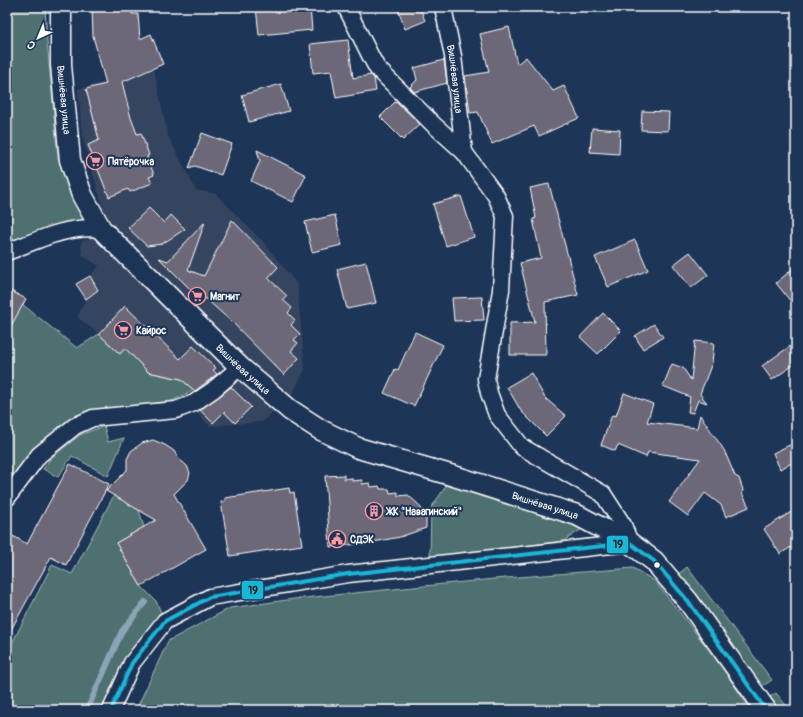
<svg xmlns="http://www.w3.org/2000/svg" width="803" height="717" viewBox="0 0 803 717" font-family="Pangolin,sans-serif">
	<rect width="100%" height="100%" fill="#1d3557"/>
	<filter id="ink" filterUnits="userSpaceOnUse"><feTurbulence type="fractalNoise" baseFrequency=".025" numOctaves="2"/><feDisplacementMap in="SourceGraphic" scale="8" xChannelSelector="R" yChannelSelector="G"/><feConvolveMatrix kernelMatrix="1 2 1 2 8 2 1 2 1" color-interpolation-filters="sRGB"/></filter>
	<g filter="url(#ink)">
		<path fill="#354461" d="M154 70 168 136 196 190 216 194 265 244 297 284 305 369 292 395 262 422 210 426 180 397 194 390 181 379 148 372 125 349 120 354 99 334 77 317 86 299 98 290 90 276 99 266 82 255 81 242 109 229 82 135 78 89Z"/>
		<path fill="#4f7071" stroke="#a7b8b8" d="M7 7H45L47 41 58 158 69 191 93 223 57 229H44L7 242Z
			M22 304 77 348 99 334 120 354 125 348 148 372 181 379 194 390 172 401 116 410 51 437 35 448 7 485V333Z
			M104 426 108 442 124 438 108 476 72 456 58 477 43 469 50 459 80 435Z
			M448 483 585 527 564 541 430 557 431 508Z
			M114 495 139 510 144 527 116 543 141 586 156 601 164 619 109 710H7V653L52 565 72 574Z
			M687 567 772 680 758 689 676 576Z
			M633 568 655 581 720 664 746 703 753 710H136L168 641 230 608 294 599 494 579Z
			M776 693 790 710H773L765 700Z"/>
		<g fill="none" stroke-linecap="round" stroke-linejoin="round">
			<path stroke="#8ba4b6" stroke-width="6" d="M87 710 122 631 145 602"/>
		</g>
		<path fill="#6c6778" stroke="#fff" d="M92 7H132V14H138L140 39 151 34 163 64 122 82 131 118 137 134 141 133 149 155 147 156 154 175 149 177 152 183 130 192 128 189 109 197 88 145 99 140 86 89 106 84 93 36Z
			M256 7H310L312 30 259 35Z
			M397 7H420L425 21 405 29Z
			M509 27 517 64 526 57 553 91 564 86 579 118 539 136 534 126 492 144 478 112 470 113 465 76 489 72 480 34Z
			M348 40 353 78 371 75 374 78 376 91 336 98 331 71 313 73 310 44Z
			M444 60 447 83 414 92 410 87 417 80 414 68Z
			M281 84 289 111 249 122 242 95Z
			M396 101 420 124 403 140 380 117Z
			M642 111 669 112 668 131 641 130Z
			M592 128 620 130 619 154 590 152Z
			M202 133 232 144 221 175 195 166 189 168Z
			M257 150 306 175 293 202 251 181 260 161Z
			M549 184 578 295 545 302 546 355H510V323L535 322 520 263 541 258 533 219 536 218 530 188Z
			M461 196 474 237 446 246 433 204Z
			M149 208 164 223 171 215 185 229 162 244 147 246 128 228Z
			M335 215 342 245 312 252 305 222Z
			M232 220 278 267 268 278 287 296 283 300 292 308 288 313 295 320 291 325 300 334 294 340 298 343 291 351 299 358 284 375 233 323 205 298 202 301 159 258 168 261 205 222 188 270 204 276Z
			M635 240 648 270 608 287 595 257Z
			M690 252 708 275 691 288 673 265Z
			M366 262 376 303 347 309 337 269Z
			M796 266V308L776 283Z
			M90 276 98 290 86 299 76 284Z
			M7 289 26 299 7 333Z
			M482 297 484 320 454 321 452 298Z
			M125 306 180 359 193 346 216 368 213 370 217 374 195 391 181 379 148 372 125 348 120 354 99 334Z
			M603 313 621 331 598 354 580 337Z
			M654 324 663 337 643 349 635 336Z
			M415 332 443 345 414 406 384 393 395 369 398 370Z
			M695 341 714 343 712 363 700 394 707 403 698 400 693 413 688 412 690 397 663 386 672 364 683 368 691 380Z
			M796 342V363L772 380 762 366Z
			M531 373 545 398 566 416 546 436 521 411 507 387Z
			M231 387 251 407 235 423 224 412 213 423 200 410Z
			M624 393 653 404 647 422 697 428 700 415 724 450 735 476 739 478 743 490 742 493 749 507 726 517 721 505 705 493 688 516 669 502 700 459 648 452 646 457 618 445 615 451 601 445 612 415 616 416Z
			M153 440 165 445 174 451 178 458 187 466 190 473 188 480 174 494 206 549 141 586 116 543 156 520 106 491 127 470V459L131 451 142 443Z
			M792 444 796 453V461L780 469 773 453Z
			M70 464 109 484 66 565 51 557 7 637V548L13 536 27 544Z
			M344 475V479L352 478V481L362 480V484L370 483 371 487 379 486 380 489H389L390 493 398 492V496L408 495 418 504 426 515V528L400 537 368 543 330 547 325 476Z
			M289 488 290 493 294 492 302 545 230 556 221 502 225 501V498Z
			M796 509V544L780 554 764 529Z"/>
		<g fill="none" stroke-linecap="round" stroke-linejoin="round">
			<defs>
				<g id="minor">
					<path id="s1" d="M443 7 453 56 464 152"/>
					<path d="M7 252C38 240 68 225 101 229"/>
					<path d="M7 498 39 455 75 426 93 418 176 410 194 403 213 390 240 367"/>
					<path d="M111 710 132 663 165 621 210 597 348 574 630 543 623 525 603 494 522 447 497 415 489 393 486 379 501 290 505 216 496 196 464 152 434 125 377 68 371 57 346 7"/>
				</g>
				<g id="tertiary">
					<path id="s2" d="M61 7V65L70 160 82 195 101 229 132 260 240 367 290 410 321 430 358 448 454 476 577 515 630 543 654 561 688 601 766 710"/>
				</g>
			</defs>
			<use href="#minor" stroke="#fff" stroke-width="19"/>
			<use href="#tertiary" stroke="#fff" stroke-width="23"/>
			<use href="#minor" stroke="#1d3557" stroke-width="16"/>
			<use href="#tertiary" stroke="#1d3557" stroke-width="20"/>
			<defs>
				<path id="bus-1" d="M111 710 132 663 165 621 210 597 348 574 630 543 654 561 688 601 766 710"/>
			</defs>
			<use href="#bus-1" stroke="#1d3557" stroke-width="7"/>
			<use href="#bus-1" stroke="#1ab6d8" stroke-width="4"/>
		</g>
	</g>
	<defs>
		<symbol id="supermarket-ring" viewBox="-11 -11 22 22"><circle r="9.5" fill="#1d3557" stroke="#ff9aa2" stroke-width="1.5"/><path d="M-6-5.5h2.5l.6 2H6L4.5 2H-2.5L-4.4-4H-6ZM-1.5 3.2a1.3 1.3 0 1 0 .1 0ZM3 3.2a1.3 1.3 0 1 0 .1 0Z" fill="#ff9aa2"/></symbol>
		<symbol id="building-ring" viewBox="-11 -11 22 22"><circle r="9.5" fill="#1d3557" stroke="#ff9aa2" stroke-width="1.5"/><path d="M-4-6H4V6H1V3H-1V6H-4ZM-2.5-4.3h1.7v1.8h-1.7ZM.8-4.3h1.7v1.8H.8ZM-2.5-1h1.7V.8h-1.7ZM.8-1h1.7V.8H.8Z" fill="#ff9aa2"/></symbol>
		<symbol id="civic-ring" viewBox="-11 -11 22 22"><circle r="9.5" fill="#1d3557" stroke="#ff9aa2" stroke-width="1.5"/><path d="M-.6-6.5H3V-4.5H.6V-3L4-1V1h2V6H-6V1h2V-1L-.6-3ZM-1.2 2.5V6h2.4V2.5Z" fill="#ff9aa2"/></symbol>
	</defs>
	<g fill-rule="evenodd">
		<use href="#supermarket-ring" x="85" y="151" width="20" height="20"/>
		<use href="#supermarket-ring" x="187" y="286" width="20" height="20"/>
		<use href="#supermarket-ring" x="113" y="320" width="20" height="20"/>
		<use href="#building-ring" x="364" y="501" width="20" height="20"/>
		<use href="#civic-ring" x="327" y="529" width="20" height="20"/>
	</g>
	<circle fill="#fff" stroke="#1d3557" stroke-width="1.5" cx="657" cy="565" r="3.5"/>
	<g text-anchor="middle" stroke-width="4" stroke-linejoin="round" paint-order="stroke">
		<g font-size="10" fill="#fff" stroke="#1d3557">
			<text dy="4" stroke="none"><textPath href="#s1" startOffset="73">Вишнёвая улица</textPath></text>
			<text dy="4" stroke="none"><textPath href="#s2" startOffset="93">Вишнёвая улица</textPath></text>
			<text dy="4" stroke="none"><textPath href="#s2" startOffset="429">Вишнёвая улица</textPath></text>
			<text dy="4" stroke="none"><textPath href="#s2" startOffset="765">Вишнёвая улица</textPath></text>
		</g>
		<g font-size="10" font-weight="bold" fill="#fff" stroke="#1d3557" text-anchor="start">
			<text x="108" y="165">Пятёрочка</text>
			<text x="210" y="300">Магнит</text>
			<text x="136" y="334">Кайрос</text>
			<text x="387" y="515">ЖК "Навагинский"</text>
			<text x="350" y="543">СДЭК</text>
		</g>
	</g>
	<g stroke="#1d3557" stroke-width="1.5">
		<rect x="606" y="535" width="23" height="19" rx="4" fill="#1ab6d8"/>
		<rect x="241" y="580" width="23" height="20" rx="4" fill="#1ab6d8"/>
	</g>
	<g font-size="11" text-anchor="middle" font-weight="bold" fill="#111">
		<text x="618" y="548">19</text>
		<text x="253" y="594">19</text>
	</g>
	<rect width="803" height="717" fill="none" stroke="#1d3557" stroke-width="24"/>
	<rect x="12" y="12" width="779" height="693" fill="none" stroke="#fff" stroke-width="1.5" filter="url(#ink)"/>
	<g transform="translate(38 38) rotate(224)" stroke="#1d3557" stroke-width="3" paint-order="stroke">
	<path d="M0-3L7 15L0 10L-7 15Z" fill="#ffffff"/>
	<text y="-6" font-size="11" font-weight="bold" text-anchor="middle" fill="#ffffff">С</text>
	</g>
</svg>
